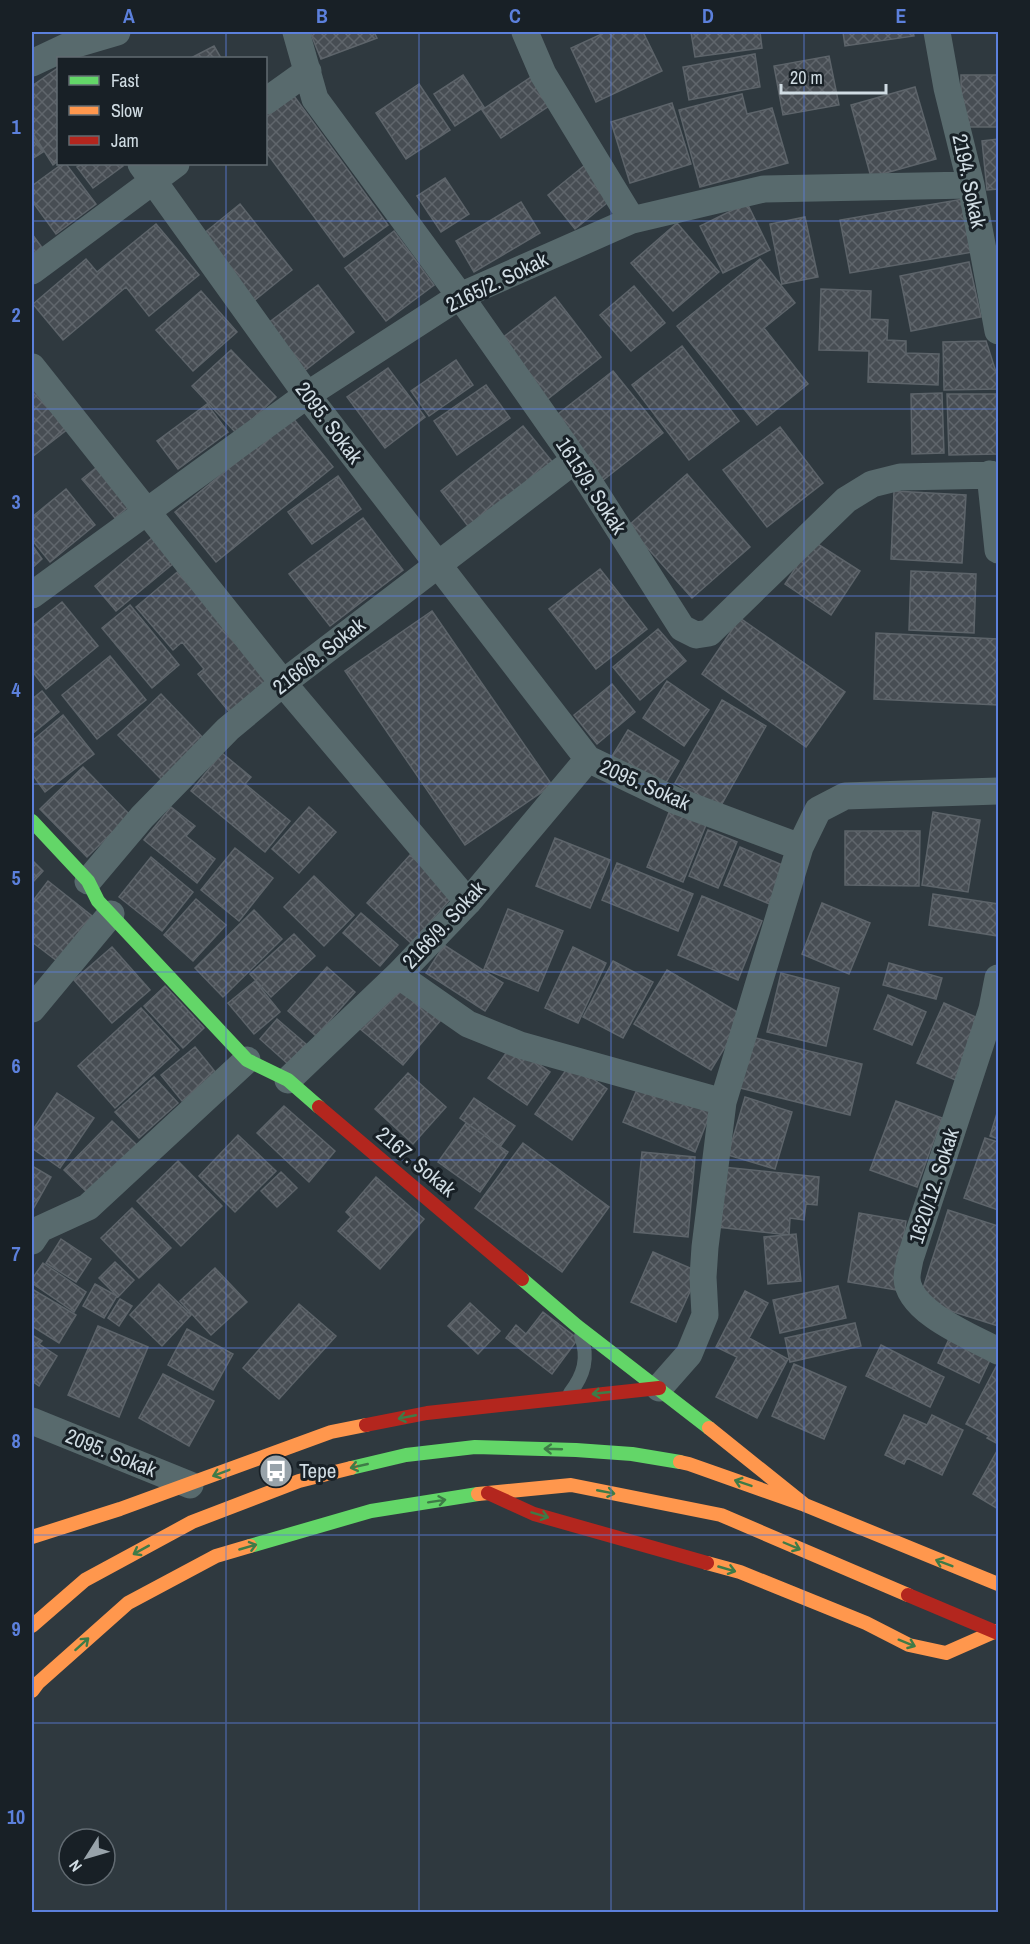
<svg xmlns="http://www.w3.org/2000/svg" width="1030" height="1944" viewBox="0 0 1030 1944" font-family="'Archivo Narrow',sans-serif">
	<defs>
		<pattern id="building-cross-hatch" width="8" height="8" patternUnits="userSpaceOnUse" patternTransform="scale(1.5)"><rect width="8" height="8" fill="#474d53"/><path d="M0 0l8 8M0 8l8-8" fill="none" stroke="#60666c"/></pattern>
	</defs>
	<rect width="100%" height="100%" fill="#2f393f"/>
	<path fill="url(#building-cross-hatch)" stroke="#5d646a" stroke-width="1.5" d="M310 32H374L377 38 321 59Z
		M606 32H643L662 71 596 102 571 48Z
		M691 32H760L762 48 695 57Z
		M843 32H913L914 36 845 46Z
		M214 46 221 58H191Z
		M755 54 760 87 689 100 683 67Z
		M829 56 839 105 783 115 774 66Z
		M58 68V161L53 165 32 132V86Z
		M537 73 555 102 501 138 482 110Z
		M463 75 484 107 455 126 434 94Z
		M961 75H998V127H961Z
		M419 84 450 130 406 159 376 113Z
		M915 87 936 159 871 177 851 105Z
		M742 94 747 114 772 108 788 163 700 187 679 110Z
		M294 96 388 225 344 257 266 152V117Z
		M672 103 691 164 630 183 611 122Z
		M32 135 43 152 32 159Z
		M998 139V189L987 190 982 141Z
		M62 164H66L96 204 56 234 32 201V186Z
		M82 164H122L123 166 93 188 77 167Z
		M585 165 612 199 575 229 548 195Z
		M445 178 469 214 441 232 417 196Z
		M963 199 973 252 850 273 840 220Z
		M521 202 540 233 474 272 456 241Z
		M747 203 770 250 723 273 700 226Z
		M240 204 292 270 250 304 198 238Z
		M805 217 818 277 782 284 770 224Z
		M677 223 719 272 673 311 631 263Z
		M156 224 199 275 149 316 126 287 63 340 33 304 86 259 97 272Z
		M394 231 434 285 386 321 345 268Z
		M32 234 43 249 32 259Z
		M760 259 795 303 764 328 808 384 757 425 677 326Z
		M969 262 981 317 911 331 900 276Z
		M318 285 354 332 303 372 267 324Z
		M634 286 665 323 631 351 600 315Z
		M821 289 871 291 870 319 888 320 887 340 906 341V353L939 354 938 385 868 382 869 351 819 350Z
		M201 291 237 332 193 371 156 330Z
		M555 297 601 357 544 402 497 342Z
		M986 341 998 378V389L944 390 943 342Z
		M682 346 739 421 689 460 632 385Z
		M231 350 276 397 237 434 192 386Z
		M456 360 473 385 429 416 411 391Z
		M388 368 425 417 385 448 347 397Z
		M613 371 663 433 602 481 553 418Z
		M32 381 69 428 32 457Z
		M486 385 510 418 457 455 434 421Z
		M942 393 944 453 912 454 911 394Z
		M947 394H998V454L949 455Z
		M207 404 228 432 178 469 157 441Z
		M292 417 333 467 216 562 175 512Z
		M523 426 554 464 471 530 441 491Z
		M780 427 823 483 767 527 723 470Z
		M101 464 133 503 115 518 82 479Z
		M687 474 750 547 692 598 628 526Z
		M338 476 361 509 312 544 288 512Z
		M66 489 95 525 50 562 32 540V517Z
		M894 491 966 495 962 563 891 559Z
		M363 518 403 570 330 626 289 574Z
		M153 537 174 563 116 611 95 586Z
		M813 541 860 571 831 615 785 584Z
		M32 545 42 559 32 568Z
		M182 568 274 679 231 714 198 674 204 669 182 642 173 650 136 607Z
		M600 569 647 629 596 669 549 609Z
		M911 571 976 574 974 633 909 630Z
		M62 602 98 646 46 689 32 671V626Z
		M130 605 179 665 152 688 102 628Z
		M432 611 552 785 465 845 345 671Z
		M740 618 845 692 806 747 702 674Z
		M658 629 686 661 640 700 613 667Z
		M876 633 998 639V705L874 699Z
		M110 656 146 700 97 739 62 695Z
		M667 681 709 710 684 746 643 718Z
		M612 684 635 712 597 744 574 715Z
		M42 691 59 712 32 734V699Z
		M161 694 206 741 163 781 118 735Z
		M722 700 766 726 719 809 675 783Z
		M63 715 94 754 45 792 32 774V741Z
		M628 730 679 761 662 789 611 758Z
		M222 753 251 777 245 784 290 821 265 852 191 791Z
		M83 767 130 815 87 857 40 809Z
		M171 807 195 826 186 836 215 859 197 883 144 840Z
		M309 807 336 832 299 873 272 849Z
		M670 810 706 825 683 882 647 867Z
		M933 812 980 820 968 892 922 885Z
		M708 830 737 842 718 888 689 876Z
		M845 831H920L919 886 845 885Z
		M555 838 610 860 590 908 536 886Z
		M740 847 787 867 772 905 724 885Z
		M235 848 273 878 239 921 201 890Z
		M410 855 454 895 411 943 367 903Z
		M151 857 193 892 162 931 119 897Z
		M32 860 43 871 32 883Z
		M617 863 693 894 678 931 602 900Z
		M314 876 354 915 324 946 284 907Z
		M48 881 92 916 57 961 32 942V902Z
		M933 894 998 904V936L929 925Z
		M702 896 762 921 738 980 678 955Z
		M196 899 226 925 193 961 164 935Z
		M822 903 870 923 849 974 802 954Z
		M508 909 563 931 538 991 484 969Z
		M254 910 282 939 223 997 195 968Z
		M361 913 398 945 380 966 343 933Z
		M294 934 315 956 271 997 250 974Z
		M444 945 503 983 485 1011 426 973Z
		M112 947 150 990 112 1023 74 980Z
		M573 947 606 963 578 1023 545 1008Z
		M613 961 653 982 623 1038 583 1017Z
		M889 963 942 978 936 999 883 985Z
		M327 967 355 992 316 1036 288 1011Z
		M667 970 744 1016 711 1070 634 1024Z
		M781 973 839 988 826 1046 767 1032Z
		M255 981 280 1012 254 1034 228 1003Z
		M396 985 440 1021 403 1065 359 1028Z
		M165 986 204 1028 183 1048 144 1006Z
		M888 995 926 1012 912 1045 874 1029Z
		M944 1003 987 1022 960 1082 917 1063Z
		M141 1008 179 1050 115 1108 78 1066Z
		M277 1019 306 1044 288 1064 260 1039Z
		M748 1036 862 1064 850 1115 736 1087Z
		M512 1045 550 1072 527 1105 488 1078Z
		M195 1047 216 1073 182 1101 161 1075Z
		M571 1063 607 1089 572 1140 535 1114Z
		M408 1073 446 1107 413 1144 375 1109Z
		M154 1077 178 1103 139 1138 115 1112Z
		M641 1080 712 1109 695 1152 623 1122Z
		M57 1093 94 1118 60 1168 32 1148V1131Z
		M745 1097 792 1112 775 1169 728 1155Z
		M474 1098 515 1126 500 1147 460 1118Z
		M896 1101 942 1118 917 1187 870 1170Z
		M284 1106 335 1151 309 1182 257 1133Z
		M998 1110V1139L990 1136Z
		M112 1121 139 1147 91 1196 64 1170Z
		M466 1123 508 1152 480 1192 438 1162Z
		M238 1135 276 1171 235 1212 199 1176Z
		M985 1138 998 1142V1210L964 1198Z
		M523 1143 609 1207 562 1272 475 1208Z
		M642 1152 695 1157 688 1237 634 1232Z
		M178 1161 222 1206 181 1246 137 1201Z
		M32 1166 51 1177 32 1211Z
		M723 1167 819 1177 817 1205 806 1204 804 1220 790 1218 789 1235 717 1227Z
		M281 1172 297 1188 277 1207 261 1191Z
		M376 1177 424 1219 380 1269 338 1231 351 1217 346 1212Z
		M132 1208 171 1248 139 1278 101 1238Z
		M948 1210 998 1226V1326L919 1301Z
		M859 1213 906 1221 896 1290 848 1282Z
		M796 1234 801 1281 768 1284 764 1237Z
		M61 1239 91 1259 76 1282 46 1263Z
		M653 1252 699 1272 676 1322 631 1302Z
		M115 1262 134 1280 118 1297 99 1278Z
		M43 1263 86 1292 74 1312 32 1283V1279Z
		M215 1268 247 1302 211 1335 180 1301Z
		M95 1284 117 1296 104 1318 83 1306Z
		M159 1284 191 1315 162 1346 130 1315Z
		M838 1286 846 1318 780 1333 773 1300Z
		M32 1289 76 1315 59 1343 32 1326Z
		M745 1291 768 1303 749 1338 788 1359 757 1418 716 1397 737 1357 716 1347Z
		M120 1299 132 1306 119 1326 108 1318Z
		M470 1303 500 1331 478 1354 448 1326Z
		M299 1304 336 1336 279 1399 243 1368Z
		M543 1312 578 1339 552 1374 506 1338 516 1325 526 1334Z
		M855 1323 861 1346 790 1362 785 1338Z
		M98 1326 148 1347 119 1417 68 1395Z
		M187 1329 233 1354 213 1390 168 1365Z
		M32 1335 42 1341 39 1344 57 1356 39 1386 32 1381Z
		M949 1339 990 1360 979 1383 938 1363Z
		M881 1345 944 1377 930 1407 866 1376Z
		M998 1363V1444L987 1438 989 1436 966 1424Z
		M794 1364 846 1387 824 1439 772 1416Z
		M163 1374 214 1401 189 1446 139 1418Z
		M904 1415 927 1425 932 1415 963 1430 942 1475 907 1458 904 1464 885 1455Z
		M997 1451 998 1452V1509L973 1494Z"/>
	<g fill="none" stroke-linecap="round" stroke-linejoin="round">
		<path stroke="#586a6d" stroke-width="14" d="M570 1393C584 1375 589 1358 581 1336"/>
		<path stroke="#586a6d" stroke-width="27" d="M296 32 315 99 460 296 575 460 682 628 696 635 709 633 846 500 872 484 900 477 998 475
			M525 32 543 74 632 220
			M937 32 947 88 971 185 998 331
			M32 63 66 47 117 32
			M266 101 308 71
			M141 164 307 395 588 759 674 800 800 847
			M32 271 176 164
			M32 367 283 683 468 902
			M990 474 998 550
			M32 595 307 395 460 296 632 220 764 189 971 185
			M88 881 142 817 228 729 283 683 575 460
			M398 975 468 1024 520 1045 723 1102
			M998 978 992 1009 910 1259C909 1265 907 1272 907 1278 908 1312 972 1337 998 1351
			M32 1009 111 914
			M288 1080 398 975 468 902 588 759
			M32 1241 40 1229 88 1207 247 1060
			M659 1388 689 1354 705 1315 703 1277 705 1247 723 1102 800 847 818 810 845 796 998 791
			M32 1421 190 1485"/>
		<path stroke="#63d668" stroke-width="14" d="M32 821 88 881 98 901 247 1060 288 1080 319 1107
			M522 1279 577 1326 709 1428
			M351 1468 406 1455 475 1447 576 1450 632 1454 680 1462
			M250 1546 371 1511 478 1494"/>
		<path stroke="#ff974d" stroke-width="14" d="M709 1428 805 1505
			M680 1462 689 1464 805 1505 998 1584
			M478 1494 571 1485 721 1515 908 1595
			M32 1537 120 1509 331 1432 366 1425
			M707 1563 740 1572 866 1623 909 1645 946 1653 996 1631
			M32 1626 85 1580 192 1522 299 1481 351 1468
			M32 1691 38 1683 128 1603 216 1556 250 1546"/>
		<path stroke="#b3261e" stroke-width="14" d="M319 1107 522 1279
			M366 1425 427 1413 659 1388
			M488 1493 534 1514 707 1563
			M908 1595 998 1633"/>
	</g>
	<defs><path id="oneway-shaft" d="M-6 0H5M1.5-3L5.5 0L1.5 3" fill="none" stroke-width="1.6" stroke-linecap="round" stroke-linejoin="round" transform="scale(1.5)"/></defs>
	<g stroke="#3e7b47">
		<use href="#oneway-shaft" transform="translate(601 1393) rotate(174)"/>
		<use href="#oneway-shaft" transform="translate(407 1417) rotate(169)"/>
		<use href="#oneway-shaft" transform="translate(553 1449) rotate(-178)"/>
		<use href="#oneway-shaft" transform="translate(359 1466) rotate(167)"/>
		<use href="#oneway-shaft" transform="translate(221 1473) rotate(159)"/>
		<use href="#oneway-shaft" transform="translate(743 1483) rotate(-161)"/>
		<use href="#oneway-shaft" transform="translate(606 1492) rotate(11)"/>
		<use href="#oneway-shaft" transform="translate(437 1501) rotate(-9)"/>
		<use href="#oneway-shaft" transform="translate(540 1515) rotate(17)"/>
		<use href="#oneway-shaft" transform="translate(792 1546) rotate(23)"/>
		<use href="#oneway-shaft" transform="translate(248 1547) rotate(-16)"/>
		<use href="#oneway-shaft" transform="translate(141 1550) rotate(151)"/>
		<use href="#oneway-shaft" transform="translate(944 1563) rotate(-159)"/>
		<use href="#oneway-shaft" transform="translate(727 1569) rotate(16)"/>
		<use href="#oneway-shaft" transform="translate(907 1643) rotate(22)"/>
		<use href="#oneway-shaft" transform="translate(82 1644) rotate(-42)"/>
	</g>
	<path fill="none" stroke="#5c80dc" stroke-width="1.5" stroke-opacity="0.55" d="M226 32V58M419 32V1912M611 32V1912M804 32V1912M226 164V1912M32 221H998M32 409H998M32 596H998M32 784H998M32 972H998M32 1160H998M32 1348H998M32 1535H998M32 1723H998"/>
	<defs>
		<symbol id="bus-disc" viewBox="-11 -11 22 22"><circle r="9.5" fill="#98a3aa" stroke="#182026"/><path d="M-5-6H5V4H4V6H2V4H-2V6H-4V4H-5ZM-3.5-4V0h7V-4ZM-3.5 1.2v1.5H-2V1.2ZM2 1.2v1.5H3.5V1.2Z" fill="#fff"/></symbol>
	</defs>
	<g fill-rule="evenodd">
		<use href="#bus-disc" x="257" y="1452" width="38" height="38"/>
	</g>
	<g text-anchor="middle" stroke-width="6" stroke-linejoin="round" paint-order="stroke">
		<g font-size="21" fill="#d0dce3" stroke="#182026">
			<text transform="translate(969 181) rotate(78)" y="7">2194. Sokak</text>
			<text transform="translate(497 282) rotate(-26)" y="7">2165/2. Sokak</text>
			<text transform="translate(329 423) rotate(53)" y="7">2095. Sokak</text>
			<text transform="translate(591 486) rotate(57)" y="7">1615/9. Sokak</text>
			<text transform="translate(319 656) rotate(-38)" y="7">2166/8. Sokak</text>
			<text transform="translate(645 785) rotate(24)" y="7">2095. Sokak</text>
			<text transform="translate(444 925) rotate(-47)" y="7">2166/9. Sokak</text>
			<text transform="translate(416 1162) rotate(40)" y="7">2167. Sokak</text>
			<text transform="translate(934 1186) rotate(-72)" y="7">1620/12. Sokak</text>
			<text transform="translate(111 1453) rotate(22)" y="7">2095. Sokak</text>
		</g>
		<g font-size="21" fill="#d0dce3" stroke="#182026" text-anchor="start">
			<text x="299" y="1478">Tepe</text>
		</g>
	</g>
	<rect width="1030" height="1944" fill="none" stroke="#182026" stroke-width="66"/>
	<rect x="57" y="57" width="210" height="108" fill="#182026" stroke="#626b72" stroke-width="1.5"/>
	<rect x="69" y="76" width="30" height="9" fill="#63d668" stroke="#626b72" stroke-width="1.5"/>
	<text x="111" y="87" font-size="18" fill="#d0dce3">Fast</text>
	<rect x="69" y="106" width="30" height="9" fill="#ff974d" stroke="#626b72" stroke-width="1.5"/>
	<text x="111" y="117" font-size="18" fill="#d0dce3">Slow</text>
	<rect x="69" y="136" width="30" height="9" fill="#b3261e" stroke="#626b72" stroke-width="1.5"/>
	<text x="111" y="147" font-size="18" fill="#d0dce3">Jam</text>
	<g transform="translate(87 1857) rotate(233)"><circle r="28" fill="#182026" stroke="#626b72" stroke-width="1.5"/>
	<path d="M0-4.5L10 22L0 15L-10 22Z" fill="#98a3aa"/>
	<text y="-9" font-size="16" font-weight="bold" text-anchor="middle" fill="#d0dce3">N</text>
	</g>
	<path d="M781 84v9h105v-9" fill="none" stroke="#d0dce3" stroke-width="3"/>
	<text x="790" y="84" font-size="18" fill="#d0dce3" stroke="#182026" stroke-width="4.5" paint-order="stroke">20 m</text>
	<rect x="33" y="33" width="964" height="1878" fill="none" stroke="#5c80dc" stroke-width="2"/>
	<g font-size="20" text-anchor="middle" font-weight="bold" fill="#5c80dc">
		<text x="129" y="23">A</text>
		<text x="322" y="23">B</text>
		<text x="515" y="23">C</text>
		<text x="708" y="23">D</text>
		<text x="901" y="23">E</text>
		<text x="16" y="134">1</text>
		<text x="16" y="322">2</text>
		<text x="16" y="509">3</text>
		<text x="16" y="697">4</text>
		<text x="16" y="885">5</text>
		<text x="16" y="1073">6</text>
		<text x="16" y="1261">7</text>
		<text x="16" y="1448">8</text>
		<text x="16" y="1636">9</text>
		<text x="16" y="1824">10</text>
	</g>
</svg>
